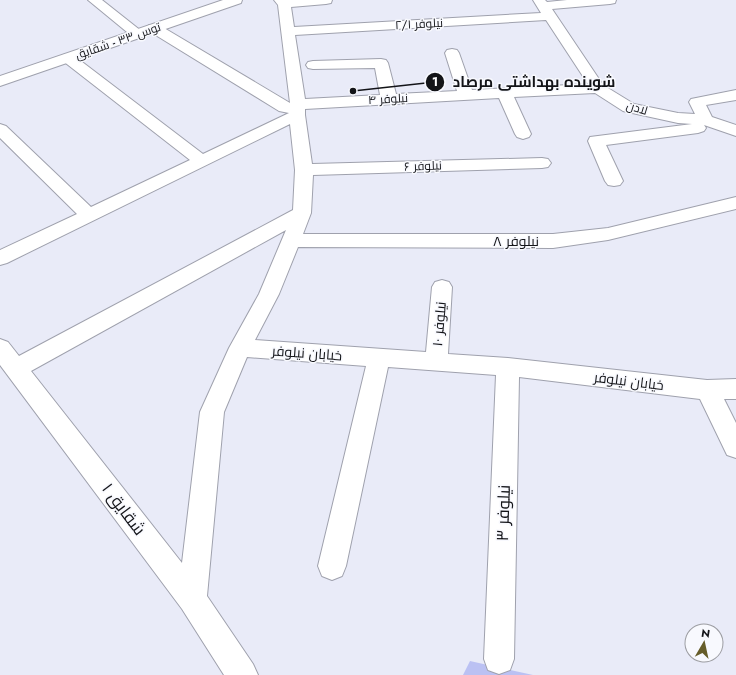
<svg xmlns="http://www.w3.org/2000/svg" width="736" height="675" viewBox="0 0 736 675" font-family="Jost,Cairo,sans-serif">
	<rect width="100%" height="100%" fill="#e9ebf8"/>
	<path fill="#bbc1f3" d="M470 661 533 675H463Z"/>
	<g fill="none" stroke-linecap="round" stroke-linejoin="round">
		<defs>
			<path id="minor" d="M88 0H102L145 34 143 37 138 38 133 37Z
				M274 0H332L331 3 326 4 291 7 294 27 541 13 533 0H545L547 2 567 0H616L615 3 610 4 552 9 603 85 634 104 678 113 695 114 689 102 691 99 736 90V100L706 105 712 117 736 125V136L704 125 706 128 704 131 698 133 606 145 623 181 620 185 614 186 608 185 605 181 588 141 590 137 692 124 678 123 623 111 595 93 514 97 531 134 529 137 523 139 517 137 515 134 499 98 305 109V115L312 164 542 158 548 159 551 163 548 167 542 168 313 175 311 213 303 234H553L608 228 736 197V209L608 240 553 248 298 247 279 294 255 340 426 352 432 287 435 282 442 280 449 282 452 287 448 354 508 358 707 380 736 379V399H724L736 423V458L727 455 700 399 519 377 514 659 510 670 499 674 488 670 484 659 496 375 388 367 346 566 342 576 332 580 322 576 318 566 366 366 247 357 224 412 207 596 253 664 258 675H224L182 609 0 365V339L8 342 19 356 293 210 295 170 290 124 7 263 0 265V250L77 214 0 138V124L6 126 91 207 190 160 63 61 61 58 63 55 68 54 73 55 203 154 289 113 279 111 149 31 147 28 149 25H159L290 103 278 5ZM546 20 588 84 472 90 459 53 457 50 452 49 447 50 445 53 457 91 396 94 388 63 386 60 381 59 313 61 308 62 306 65 308 68 313 69 375 68 380 95 305 99 295 35ZM286 230 259 294 229 348 200 412 182 563 31 371Z"/>
			<path id="tertiary" d="M223 0H242L241 3 0 86V76Z"/>
		</defs>
		<use href="#minor" stroke="#9fa1ad" stroke-width="2"/>
		<use href="#tertiary" stroke="#9fa1ad" stroke-width="2"/>
		<use href="#minor" fill="#fff" fill-rule="evenodd"/>
		<use href="#tertiary" fill="#fff" fill-rule="evenodd"/>
	</g>
	<g text-anchor="middle" stroke-width="3" stroke-linejoin="round" paint-order="stroke">
		<g font-size="12" fill="#131418" stroke="#f8f9fe">
			<text transform="translate(419 24) rotate(-3)" y="4">نیلوفر ۲/۱</text>
			<text transform="translate(118 41) rotate(-19)" y="4">توس ۳۳ - شقایق</text>
			<text transform="translate(388 99) rotate(-3)" y="4">نیلوفر ۴</text>
			<text transform="translate(637 108) rotate(17)" y="4">لادن</text>
			<text transform="translate(423 166) rotate(-2)" y="4">نیلوفر ۶</text>
		</g>
		<g font-size="14" fill="#131418" stroke="#f8f9fe">
			<text x="516" y="246">نیلوفر ۸</text>
			<text transform="translate(439 324) rotate(-85)" y="5">نیلوفر ۱۰</text>
			<text transform="translate(307 353) rotate(4)" y="5">خیابان نیلوفر</text>
			<text transform="translate(629 381) rotate(7)" y="5">خیابان نیلوفر</text>
		</g>
		<g font-size="17" fill="#131418" stroke="#f8f9fe">
			<text transform="translate(124 509) rotate(53)" y="6">شقایق ۱</text>
			<text transform="translate(503 513) rotate(-88)" y="6">نیلوفر ۳</text>
		</g>
	</g>
	<path fill="none" stroke="#131418" stroke-width="1.5" d="M353 91L435 82"/>
	<g fill="#131418" stroke="#f8f9fe" stroke-width="1.5">
		<circle cx="353" cy="91" r="4"/>
		<circle cx="435" cy="82" r="10"/>
	</g>
	<g font-size="12" text-anchor="middle" font-weight="bold" fill="#fff">
		<text x="435" y="86">1</text>
	</g>
	<g font-size="15" text-anchor="middle" font-weight="bold" fill="#131418" stroke="#f8f9fe" stroke-width="3" stroke-linejoin="round" paint-order="stroke">
		<text x="534" y="87">شوینده بهداشتی مرصاد</text>
	</g>
	<g transform="translate(704 643) rotate(9)"><circle r="19" fill="#f8f9fe" stroke="#9c9da2"/>
	<path d="M0-3L7 15L0 10L-7 15Z" fill="#665d2a"/>
	<text y="-6" font-size="11" font-weight="bold" text-anchor="middle" fill="#131418">N</text>
	</g>
</svg>
